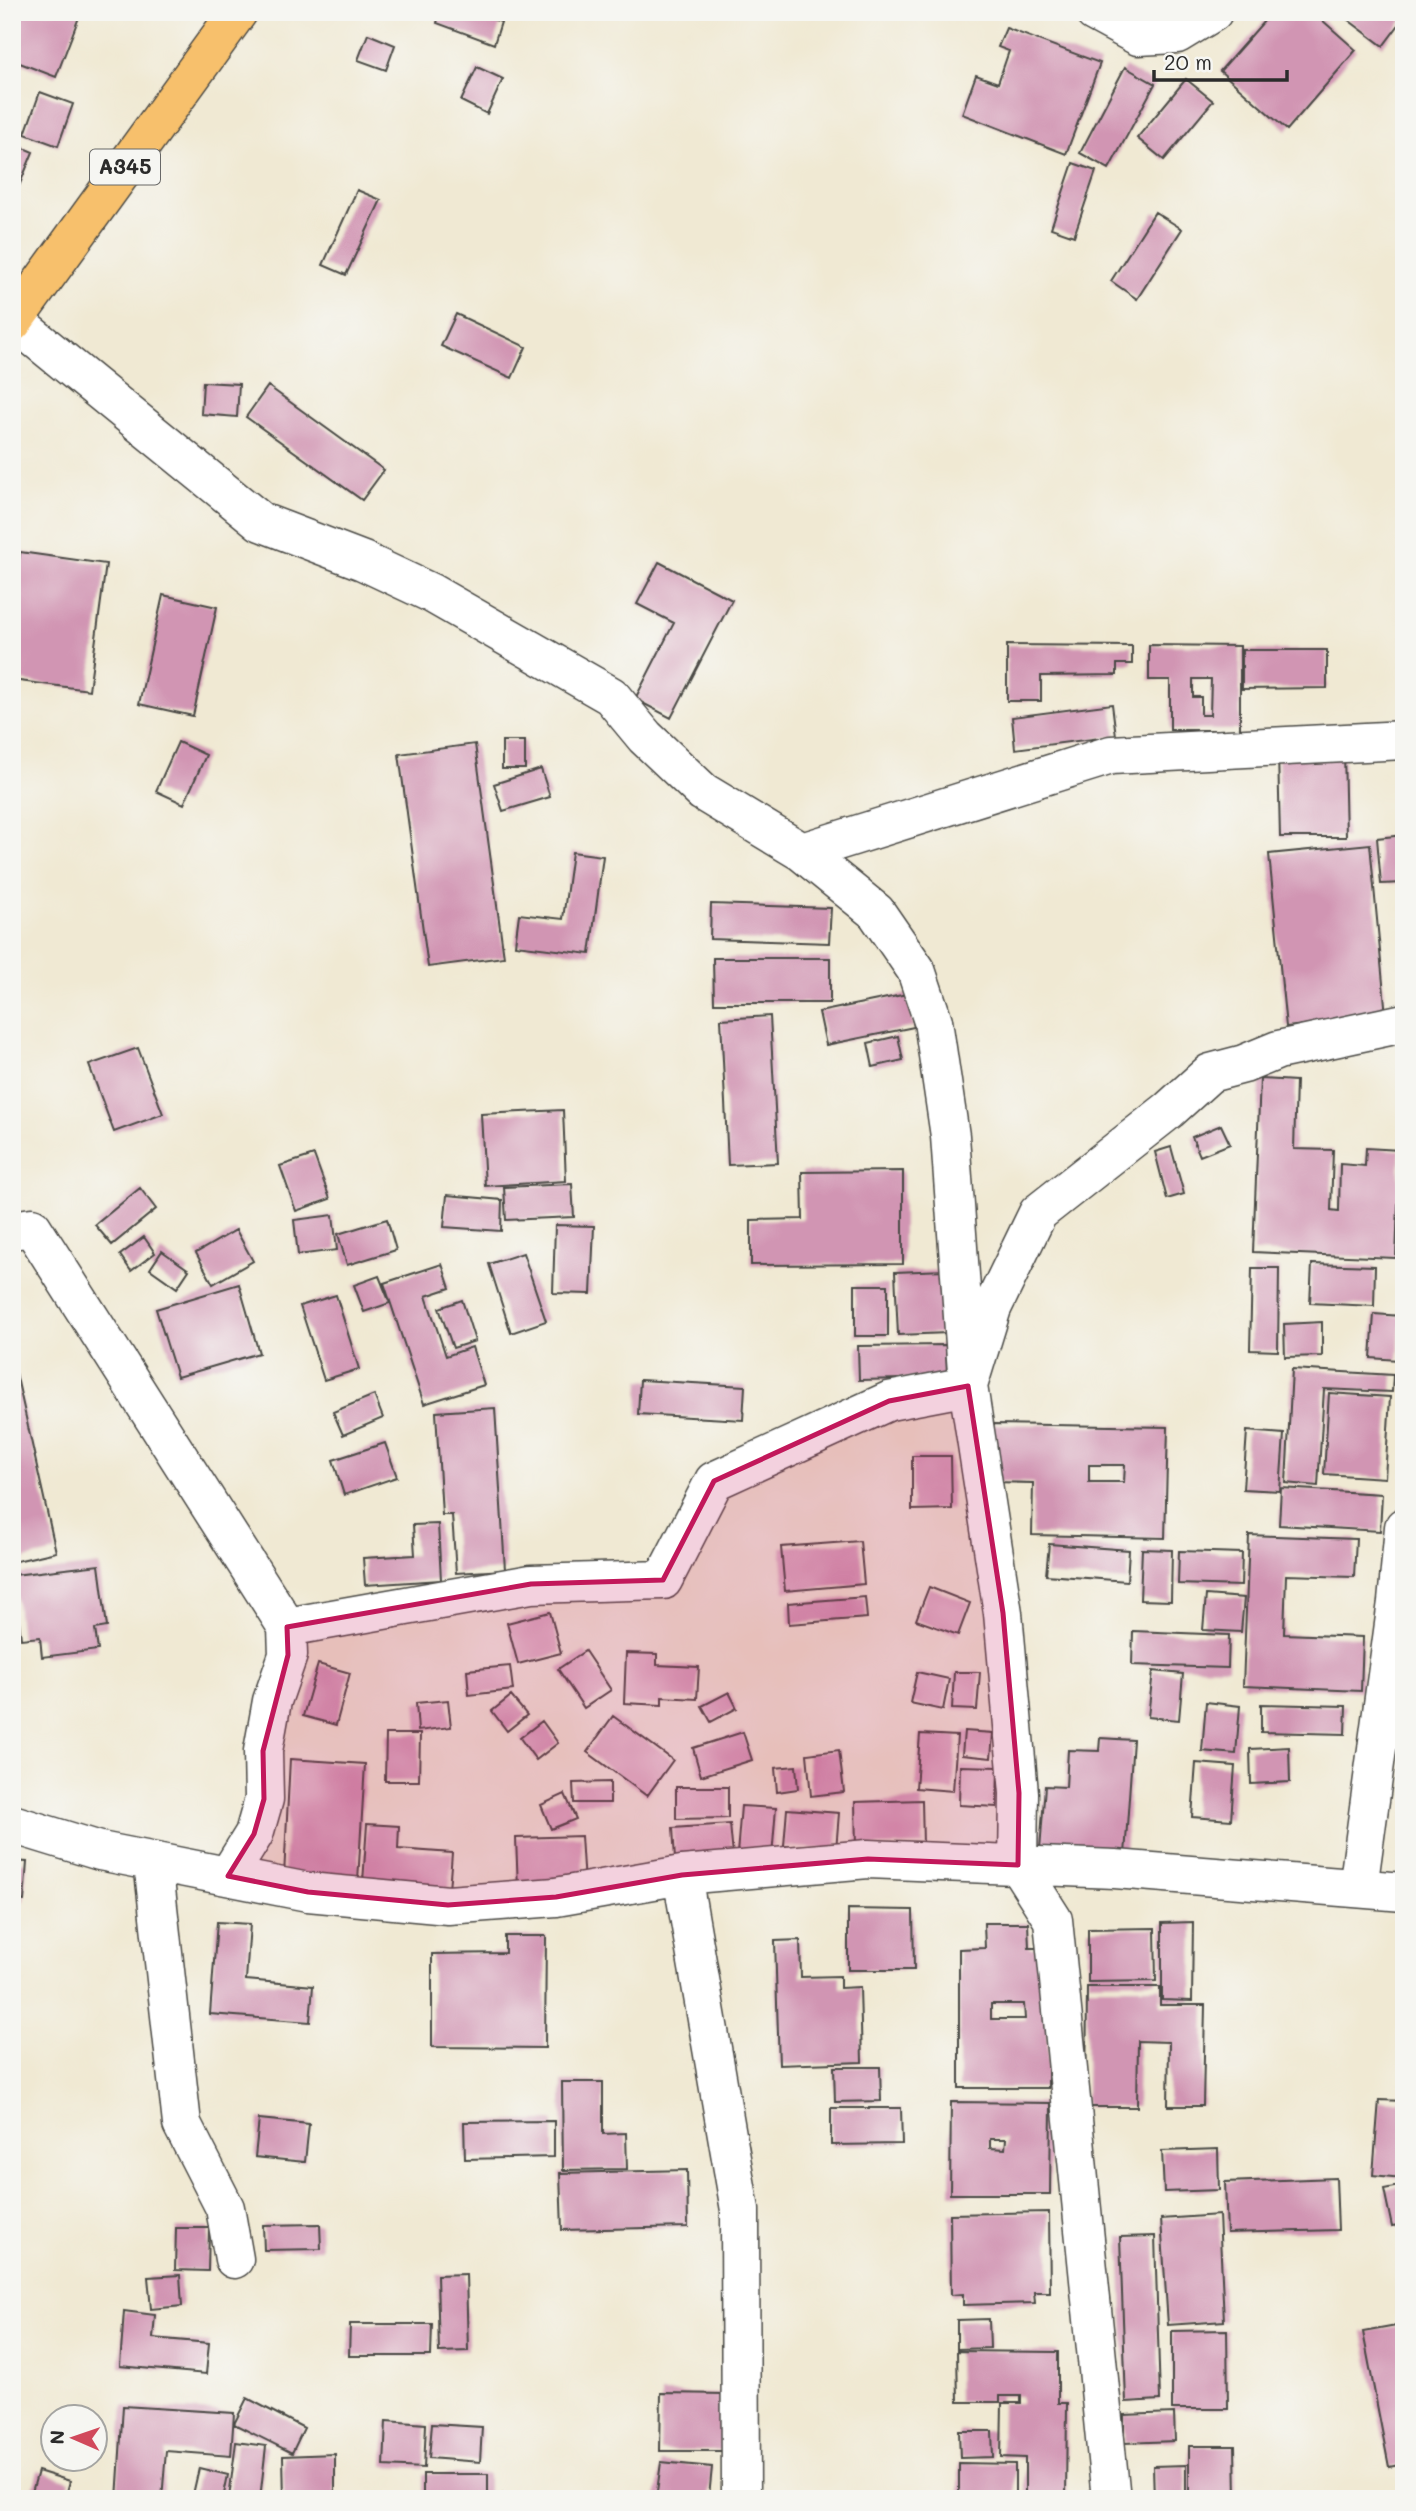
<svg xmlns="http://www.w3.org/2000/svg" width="1416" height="2511" viewBox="0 0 1416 2511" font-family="Mali,sans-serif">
	<rect width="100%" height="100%" fill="#f6f6f2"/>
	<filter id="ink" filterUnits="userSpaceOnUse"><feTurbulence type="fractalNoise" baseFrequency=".0143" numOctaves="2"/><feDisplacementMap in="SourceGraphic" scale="14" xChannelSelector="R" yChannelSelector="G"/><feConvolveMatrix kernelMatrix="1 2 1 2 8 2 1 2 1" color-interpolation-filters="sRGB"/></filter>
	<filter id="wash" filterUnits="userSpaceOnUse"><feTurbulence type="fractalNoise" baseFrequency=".00686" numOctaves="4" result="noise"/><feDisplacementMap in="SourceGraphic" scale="28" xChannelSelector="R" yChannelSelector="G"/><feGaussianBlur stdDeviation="1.57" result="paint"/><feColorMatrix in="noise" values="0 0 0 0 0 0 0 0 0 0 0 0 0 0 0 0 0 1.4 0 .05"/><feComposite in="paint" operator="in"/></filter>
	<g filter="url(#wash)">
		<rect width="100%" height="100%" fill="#f0e9d3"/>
		<g id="blocks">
			<path fill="#d195b3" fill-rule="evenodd" d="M12 12H81L56 77 12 60Z
				M440 12H473L501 22 494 44 437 23Z
				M1272 12H1313L1356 50 1287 130 1220 71Z
				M1351 12H1404V18L1383 46 1347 19Z
				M1006 28 1100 63 1066 154 962 114 976 75 998 83 1009 51 998 47Z
				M368 34 395 45 386 70 358 60Z
				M477 67 503 79 487 114 461 101Z
				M1125 67 1155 84 1109 169 1080 153Z
				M1186 79 1213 101 1164 160 1137 138Z
				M40 92 73 104 58 146 25 134Z
				M12 143 33 152 12 203Z
				M1073 163 1096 171 1074 236 1051 228Z
				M357 190 381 200 346 275 323 265Z
				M1155 212 1182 229 1137 299 1111 281Z
				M456 314 526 347 512 378 441 346Z
				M203 382 239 384 237 417 201 414Z
				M268 386 384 470 362 500 246 417Z
				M20 552 106 564 89 690 12 680V612Z
				M659 562 732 600 671 718 635 699 674 623 637 604Z
				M163 595 217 607 193 716 139 704Z
				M1007 645 1132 646V664H1117V675L1041 676V701H1007Z
				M1149 645 1240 646V730H1170V680H1149ZM1193 679H1211L1210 715H1201V697H1193Z
				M1242 650H1327V688L1242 689Z
				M1112 704 1116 736 1015 749 1012 717Z
				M502 741H525V769H502Z
				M178 742 206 755 184 804 156 791Z
				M475 744 504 957 428 967 399 754Z
				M1344 751 1346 837H1280L1278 752Z
				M541 769 550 797 503 811 494 784Z
				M1404 835V883L1381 884 1377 838Z
				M1370 844 1386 1016 1286 1027 1269 854Z
				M572 852 603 856 590 954 515 945 519 914 563 919Z
				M711 904 831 908 829 943 710 939Z
				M713 958H830V1003H714Z
				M907 994 914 1027 826 1045 819 1012Z
				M770 1016 778 1163 728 1165 721 1019Z
				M898 1036 903 1060 873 1067 868 1043Z
				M138 1048 163 1114 114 1132 89 1065Z
				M1260 1079 1296 1081 1294 1149 1333 1150 1331 1210 1339 1211 1340 1164 1365 1166 1366 1148 1400 1150 1396 1258 1253 1252Z
				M563 1110 566 1181 485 1186 481 1114Z
				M1221 1125 1230 1144 1200 1156 1192 1137Z
				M1171 1147 1184 1194 1167 1199 1155 1152Z
				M314 1155 330 1199 296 1211 280 1166Z
				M903 1171V1264L751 1265V1220L803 1219 802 1172Z
				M572 1184 574 1217 506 1220 504 1187Z
				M140 1188 156 1209 112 1245 95 1225Z
				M447 1195 502 1200 501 1231 444 1227Z
				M333 1215 337 1250 298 1255 294 1220Z
				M387 1219 396 1250 347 1265 338 1234Z
				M555 1225 594 1226 591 1294 553 1293Z
				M236 1230 253 1261 213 1284 196 1253Z
				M144 1237 155 1253 131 1271 120 1255Z
				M162 1251 189 1270 177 1288 150 1269Z
				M523 1253 546 1321 511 1333 489 1264Z
				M442 1264 450 1288 426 1296 446 1356 472 1347 484 1385 424 1404 384 1283Z
				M1312 1264 1375 1266 1374 1306 1310 1303Z
				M1252 1268H1279L1278 1351 1250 1350Z
				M945 1270 948 1333 898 1335 895 1272Z
				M379 1276 390 1303 364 1312 354 1285Z
				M239 1284 259 1353 177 1377 156 1309Z
				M855 1285H888V1336H855Z
				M336 1295 359 1369 324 1380 300 1306Z
				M462 1300 475 1341 453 1348 439 1308Z
				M1374 1314 1401 1316 1398 1360 1371 1358Z
				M1322 1322V1356L1285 1357 1284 1324Z
				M946 1345 947 1378 859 1380 858 1346Z
				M12 1355 56 1552 12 1562Z
				M1292 1369 1393 1375 1392 1392 1324 1389 1318 1486 1286 1483Z
				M640 1380 745 1386 743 1420 638 1414Z
				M1329 1393 1390 1397 1385 1478 1324 1474Z
				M374 1395 383 1418 343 1435 333 1412Z
				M495 1408 505 1570 456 1573 452 1515H442L436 1412Z
				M993 1424 1168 1427 1165 1538 1032 1535 1033 1483 993 1482ZM1089 1465H1125L1124 1482H1089Z
				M1247 1431 1284 1434 1280 1491 1243 1489Z
				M385 1443 397 1477 344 1495 333 1460Z
				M912 1456H951L952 1509 912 1510Z
				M1281 1488 1382 1494 1380 1531 1279 1525Z
				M438 1524 441 1580 365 1585 363 1558 415 1555 413 1525Z
				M1249 1535 1356 1539 1354 1577 1286 1575 1284 1634 1363 1637 1361 1691 1243 1686Z
				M860 1541 864 1584 785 1591 781 1547Z
				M1049 1544 1129 1550 1127 1581 1046 1575Z
				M1142 1549 1172 1550 1171 1601 1140 1600Z
				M1179 1551 1242 1553 1241 1586 1178 1584Z
				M99 1565 107 1627 95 1629 98 1650 42 1657 40 1637 21 1639 14 1575Z
				M929 1587 970 1603 958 1635 916 1620Z
				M1206 1595 1244 1598 1241 1632 1203 1630Z
				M865 1597 867 1618 789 1624 788 1603Z
				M550 1612 561 1653 518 1664 507 1623Z
				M1133 1631 1229 1635 1228 1668 1132 1665Z
				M585 1651 611 1690 584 1708 558 1669Z
				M626 1653 657 1654V1665L699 1667 697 1699 662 1697V1705L624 1703Z
				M318 1664 350 1673 336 1725 303 1716Z
				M510 1666 513 1690 469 1695 467 1670Z
				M1153 1671 1183 1674 1179 1720 1148 1717Z
				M917 1672 949 1679 943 1710 910 1703Z
				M954 1672H980L977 1710 952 1709Z
				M729 1692 737 1708 711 1722 702 1706Z
				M511 1696 527 1715 507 1731 492 1711Z
				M448 1700 451 1727 418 1731 416 1703Z
				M1206 1702 1240 1706 1236 1754 1202 1751Z
				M1261 1704 1346 1706 1345 1734 1261 1732Z
				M613 1716 673 1760 647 1796 587 1752Z
				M542 1721 558 1743 536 1760 520 1738Z
				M964 1731 993 1733 991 1758 962 1755Z
				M743 1732 752 1760 701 1776 693 1748Z
				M386 1734H420L419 1781H385Z
				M920 1734 957 1736 953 1791 916 1788Z
				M1100 1738 1133 1740 1125 1855 1040 1849 1045 1786 1066 1787 1068 1750 1099 1751Z
				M1289 1747 1290 1782 1251 1784 1250 1749Z
				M839 1750 844 1792 811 1796 807 1754Z
				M290 1759 365 1764 358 1881 284 1876Z
				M1196 1763 1235 1766 1231 1820 1192 1817Z
				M796 1766 798 1789 777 1792 775 1768Z
				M960 1766 998 1767 997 1807 959 1805Z
				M610 1782V1803H574L573 1783Z
				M676 1787H728V1818L676 1819Z
				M565 1794 576 1819 551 1829 541 1805Z
				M922 1800 923 1845 856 1847 855 1802Z
				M741 1806 776 1808 772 1857 737 1854Z
				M787 1809 839 1813 836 1850 784 1846Z
				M367 1824 399 1826 398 1849 452 1853 449 1890 363 1883Z
				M730 1824 733 1856 675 1859 673 1828Z
				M581 1836 584 1884 518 1888 516 1838Z
				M12 1861 27 1862 24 1901 12 1900Z
				M848 1909 913 1910 914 1970H848Z
				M217 1922 250 1924 246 1980 313 1986 310 2022 210 2014Z
				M1193 1922 1192 2001 1162 2000V1923Z
				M984 1923H1028L1029 1948H1048V2088H959V1949L985 1948ZM991 2004H1024L1025 2019H991Z
				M1155 1928 1156 1981 1088 1982V1929Z
				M505 1936H546L545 2048 432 2047V1954L505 1953Z
				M800 1940 801 1977 840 1976V1988L860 1987 862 2062 779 2065 775 1941Z
				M1087 1987H1160V2005H1205L1203 2106H1168L1169 2042 1138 2041 1137 2107H1086Z
				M834 2067H880L881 2101 835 2102Z
				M562 2082H603V2134L626 2133 627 2169 563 2170Z
				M1379 2100 1404 2101 1402 2178 1373 2175Z
				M951 2102 1051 2103 1050 2194H950ZM990 2139H1006L1005 2149 990 2148Z
				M831 2108H901L902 2144 831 2145Z
				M259 2119 309 2124 305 2162 255 2157Z
				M554 2121V2157L465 2159 464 2122Z
				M1218 2149 1219 2190 1164 2192 1162 2151Z
				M687 2170 688 2227 562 2230 560 2173Z
				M1336 2178 1338 2230 1227 2233 1225 2182Z
				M1404 2185V2225L1392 2227 1384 2189Z
				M1049 2212 1050 2292H1034L1035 2303 963 2305V2294L951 2295 950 2214Z
				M1219 2215 1224 2321 1168 2325 1161 2219Z
				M320 2224 321 2249 264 2250 263 2225Z
				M176 2228H209L208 2271 175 2270Z
				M1155 2236 1160 2400 1126 2402 1120 2237Z
				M466 2274 468 2351 439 2352 437 2275Z
				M180 2275 182 2306 151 2309 148 2277Z
				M124 2311 155 2315 153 2338 209 2343 206 2374 120 2366Z
				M989 2319 990 2348 957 2349V2320Z
				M350 2324H432L431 2356H349Z
				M1402 2325 1404 2464 1389 2467 1363 2332Z
				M1227 2330 1228 2409H1172V2331Z
				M957 2351 1058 2352V2403H1067L1066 2499H1025V2458L1001 2457 1002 2403H1021V2396H1000V2402H958Z
				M661 2393 726 2394 725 2451H660Z
				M247 2398 304 2428 292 2453 234 2424Z
				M123 2406 234 2413 231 2456 166 2451 162 2499H117Z
				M1174 2413 1175 2441 1124 2443V2415Z
				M386 2421 426 2424 424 2468 384 2466Z
				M432 2424 482 2427 480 2462 429 2458Z
				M959 2431H992L993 2457 960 2458Z
				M236 2442 266 2446 260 2499 229 2498Z
				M1189 2446H1235L1236 2499H1189Z
				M335 2454V2499H284L283 2456Z
				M661 2462 712 2467 709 2497 686 2495V2499H656Z
				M959 2463 1015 2464V2499H959Z
				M1186 2465V2499H1154L1153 2466Z
				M199 2468 228 2475 223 2499H192Z
				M38 2471 70 2481 65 2499H30Z
				M423 2474H488V2499H423Z
				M503 2494 522 2497V2499H503Z"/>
		</g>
	</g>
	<g filter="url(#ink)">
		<use href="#blocks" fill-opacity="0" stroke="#494844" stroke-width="2"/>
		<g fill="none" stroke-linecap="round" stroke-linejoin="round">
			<defs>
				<path id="minor" d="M1094 12 1138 36 1177 34 1213 12
					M14 321 261 522 363 561 431 593 611 696 645 737 703 792 802 852 876 912 916 970 933 1021 950 1136 968 1386 1003 1613 1019 1793 1018 1865 1053 1920 1111 2499
					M802 852 1111 755 1404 740
					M12 1230 32 1227 287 1627
					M12 1824 100 1851 308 1892 448 1905 556 1897 682 1875 868 1859 1115 1869 1404 1892
					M153 1862 182 2124 225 2208 234 2259
					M682 1875 740 2210 741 2499
					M228 1876 254 1834 264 1799 263 1751 272 1701 288 1655 287 1627 531 1584 663 1580 714 1481 889 1401 968 1386 992 1308 1038 1213 1169 1110 1210 1073 1244 1064 1278 1050 1404 1023
					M1358 1888 1397 1602 1404 1527"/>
				<path id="trunk" d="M12 323 238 12"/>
			</defs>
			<use href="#minor" stroke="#494844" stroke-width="41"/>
			<use href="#trunk" stroke="#494844" stroke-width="41"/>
			<use href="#minor" stroke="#fff" stroke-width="38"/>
			<use href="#trunk" stroke="#f7c06c" stroke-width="38"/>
		</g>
	</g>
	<path fill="#c2185b" fill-opacity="0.2" stroke="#c2185b" stroke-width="5" stroke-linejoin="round" d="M968 1386 1003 1613 1019 1793 1018 1865 868 1859 682 1875 556 1897 448 1905 308 1892 228 1876 254 1834 264 1799 263 1751 288 1655 287 1627 531 1584 663 1580 714 1481 889 1401Z"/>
	<g text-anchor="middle" stroke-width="5" stroke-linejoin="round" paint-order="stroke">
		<rect fill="#f6f6f2" stroke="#686867" stroke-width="2" x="90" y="149.5" width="70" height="35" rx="5"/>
		<g font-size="21" font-weight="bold" fill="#2b2b2b">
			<text x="125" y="174">A345</text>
		</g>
	</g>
	<rect width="1416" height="2511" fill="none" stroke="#f6f6f2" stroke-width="42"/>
	<g transform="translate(74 2438) rotate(272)"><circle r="33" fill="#f6f6f2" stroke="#a5a5a2" stroke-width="2"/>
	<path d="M0-5L12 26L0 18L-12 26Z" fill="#d1495b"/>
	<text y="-10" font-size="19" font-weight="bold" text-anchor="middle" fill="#2b2b2b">N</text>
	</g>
	<path d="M1154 70v10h133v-10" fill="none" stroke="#2b2b2b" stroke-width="3.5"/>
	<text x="1164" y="70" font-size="21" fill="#2b2b2b" stroke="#f6f6f2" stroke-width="5" paint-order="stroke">20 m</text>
</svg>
